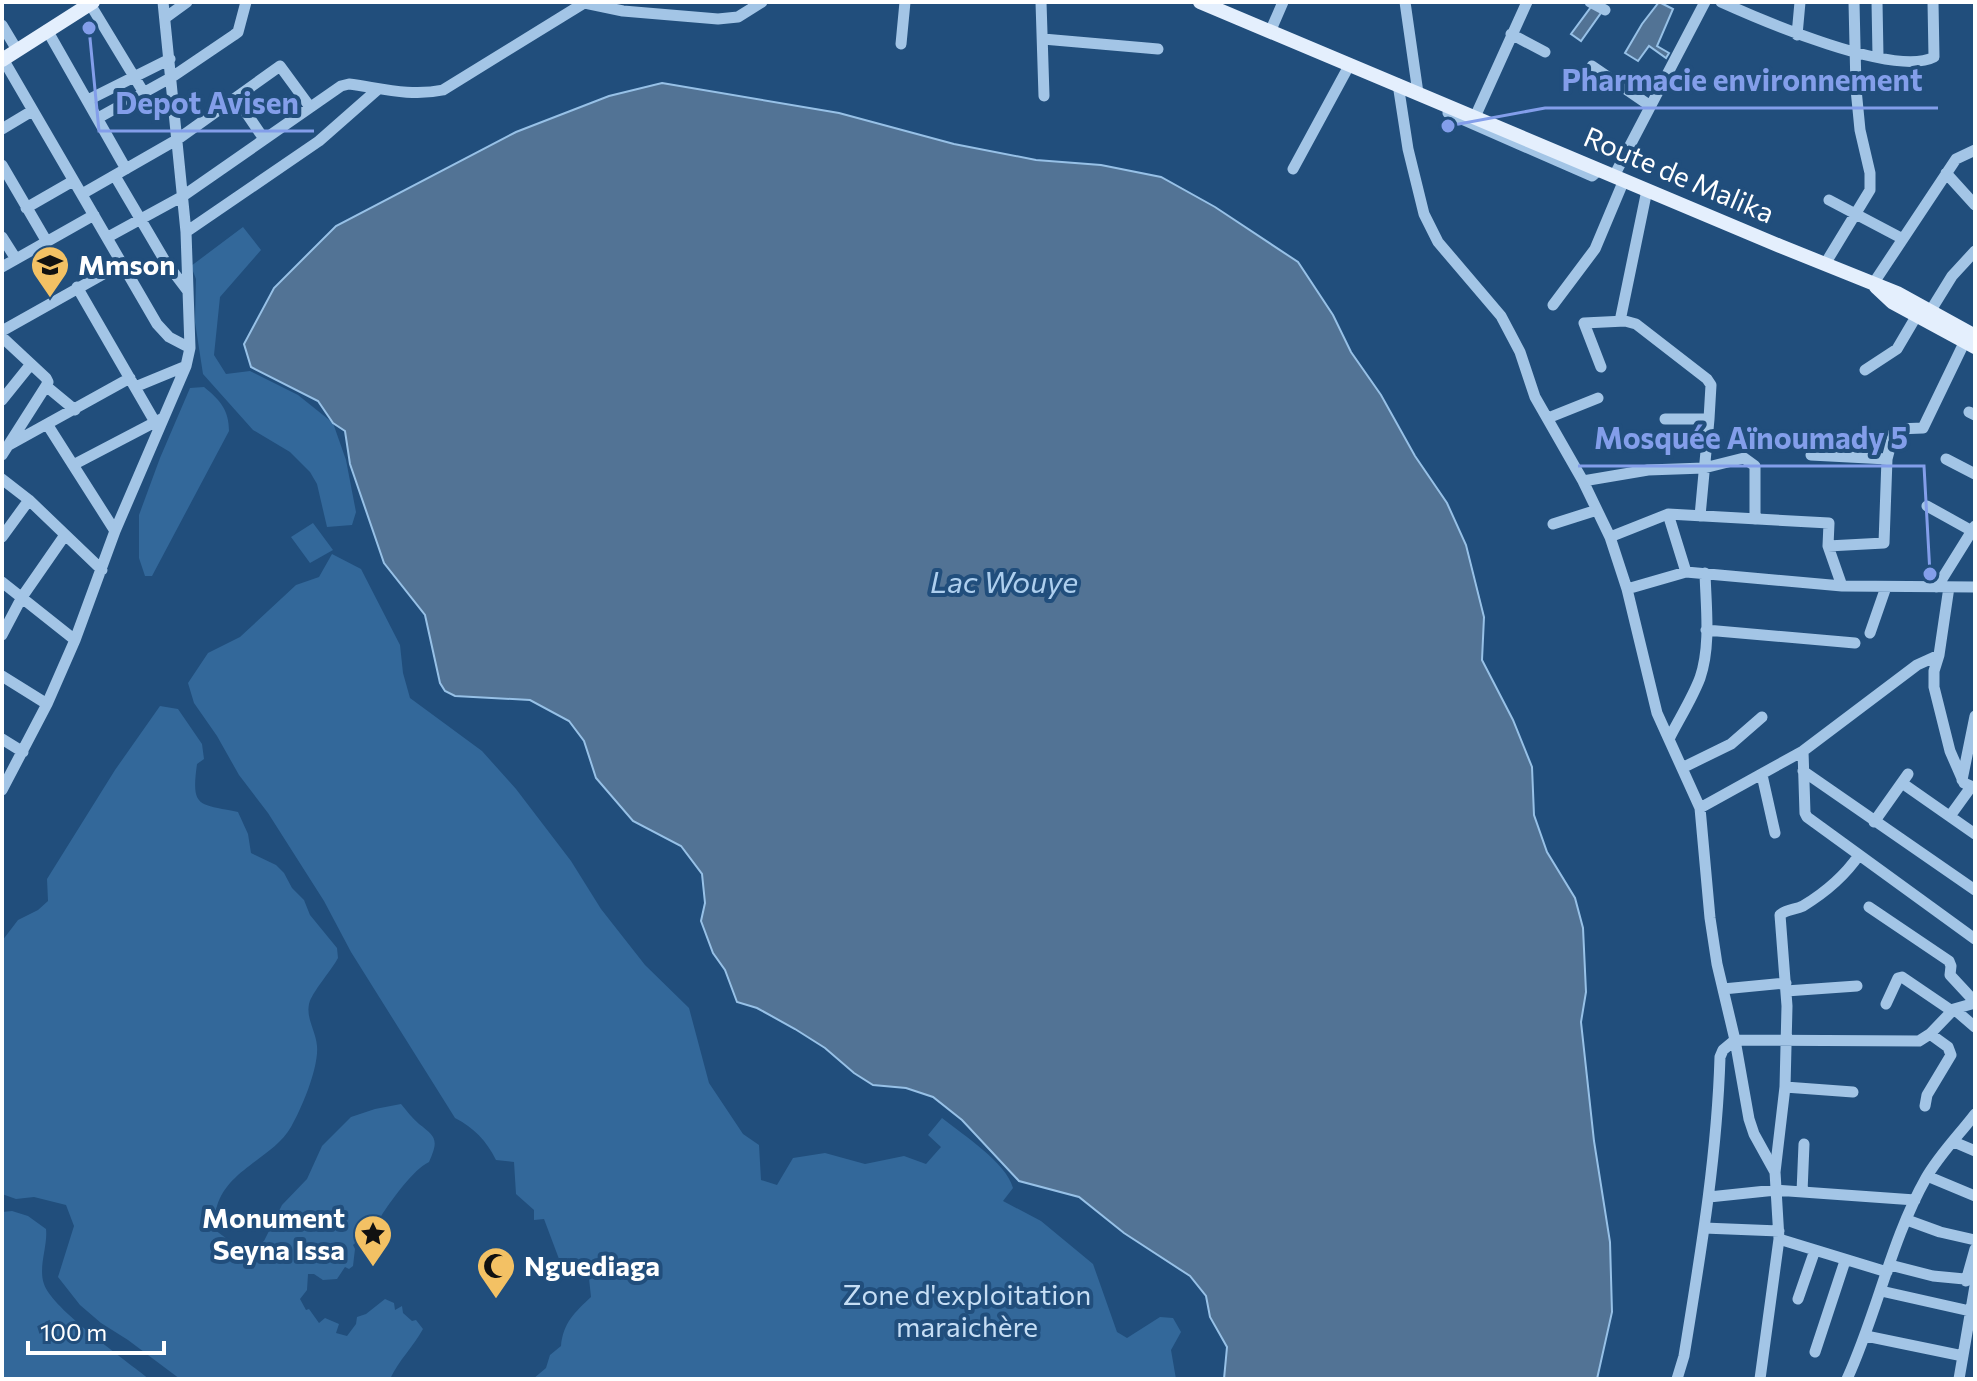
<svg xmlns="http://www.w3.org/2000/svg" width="1977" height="1381" viewBox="0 0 1977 1381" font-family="Commissioner,sans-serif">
	<rect width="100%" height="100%" fill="#214e7c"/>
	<path fill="#33689a" d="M243 227 261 250 220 297 214 355 226 374 250 371 298 395 333 423 346 460 356 512 352 525 327 527 317 484 310 472 290 452 253 430 203 374 195 322 196 279 191 266Z
		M204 387C220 400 229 410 229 431L152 576H145L139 558V515L160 458 190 388Z
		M313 523 333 550 310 563 291 537Z
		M332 554 361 569 400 645 403 673 410 698 482 751 516 789 571 861 601 909 645 965 689 1008 709 1083 743 1134 759 1145 761 1180 777 1185 793 1158 825 1153 865 1164 904 1156 926 1164 941 1147 928 1135 942 1118C963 1135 1006 1162 1013 1188L1003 1201 1041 1221 1093 1264 1117 1332 1127 1338 1160 1317 1173 1318 1181 1332 1171 1350 1176 1379H533L546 1368 550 1355 561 1346C563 1323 575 1312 591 1297L588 1269 571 1272 559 1259 544 1219 534 1220V1210L516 1194 514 1162 496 1160C486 1140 474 1128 455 1118L351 952 324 901 268 813 239 775 217 736 194 703 188 683 208 653 240 637 296 585 319 577Z
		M160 706 178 709 202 744 204 759 197 764C191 808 198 804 238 812L248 834 251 853 276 865 284 873 292 888 304 900 310 915 337 948 338 958C331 971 312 992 309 1004 306 1019 316 1031 317 1046 319 1067 302 1108 291 1127 273 1158 228 1169 217 1206 215 1213 216 1223 215 1230L246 1253 264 1241 282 1205 307 1179 322 1146 351 1117 375 1109 401 1104C407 1111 412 1118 419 1124 436 1137 439 1140 429 1162 413 1170 394 1197 383 1213 381 1216 378 1222 376 1224 368 1232 361 1237 353 1245L355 1249 353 1266 349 1269 345 1267 337 1279 323 1280 314 1274H308L307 1290 300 1299 306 1310 309 1309 319 1323 325 1318 339 1324 336 1333 347 1336 356 1324 357 1317 366 1314 385 1299 394 1303 395 1310 402 1306 403 1313 412 1321 416 1320 423 1329C413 1347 399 1360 390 1379H180L128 1340 101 1323 80 1305 58 1277 74 1226 66 1205 34 1197 16 1199 2 1194V941L18 920 38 910 48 901 47 879 115 770Z
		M12 1211 28 1216 46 1229C48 1246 38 1267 44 1284 52 1309 127 1361 149 1379H2V1212Z"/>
	<path fill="#527395" stroke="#97c1e7" stroke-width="2" d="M1659 2 1673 9 1657 46 1669 53 1666 58 1649 46 1638 61 1625 53 1642 24Z
		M1591 7 1603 10 1581 41 1571 34Z
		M662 83 839 113 954 144 1036 160 1101 165 1161 177 1215 207 1298 262 1333 315 1351 352 1381 395 1415 456 1447 503 1466 545 1484 617 1482 660 1513 720 1532 767 1534 815 1547 852 1575 898 1583 928 1586 992 1581 1022 1594 1141 1610 1242 1612 1312 1597 1379H1224L1227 1347 1210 1317 1206 1296 1190 1276 1124 1233 1079 1197 1019 1181 962 1120 933 1097 906 1088 873 1085 854 1073 825 1048 795 1029 757 1008 737 1002 725 970 713 953 701 921 705 903 702 874 681 846 633 821 596 778 584 741 569 721 530 700 455 696 445 691 440 683 425 615 384 563 350 464 345 431 333 423 318 401 251 367 244 344 274 288 336 226 516 132 609 96Z"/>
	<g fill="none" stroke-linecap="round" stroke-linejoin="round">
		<path stroke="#a3c5e6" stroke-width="11" d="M580 2 623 11 718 19 738 17 762 2
			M1041 2 1044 96
			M1405 2 1418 93
			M1590 2 1605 10
			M1721 2C1761 20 1895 78 1934 57L1933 2
			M1877 2 1878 56
			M90 4 144 93
			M165 18 187 2
			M2 25 17 50
			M47 30 126 169
			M1270 32 1283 2
			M1511 34 1545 52
			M1797 35 1800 2
			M1043 39 1158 49
			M901 44 905 2
			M3 59 157 324 169 337 190 348
			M1592 66 1649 105
			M1398 84 1408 149 1424 214 1438 242 1501 316 1520 352 1535 397 1583 481 1610 537 1627 589 1657 713 1700 808 1710 918 1717 964 1735 1040 1749 1119 1754 1134 1775 1172 1779 1239 1760 1379
			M236 98 264 139
			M88 100 170 59
			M1448 113 1592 176 1599 170
			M1475 117 1527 2
			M98 118 172 77 234 35 238 32 246 2
			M2 129 32 111
			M2 165 47 242
			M1293 169 1350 64
			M1946 173 1975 205
			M115 176 165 261 187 290
			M1614 176 1705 2
			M82 194 178 139 280 66 310 107
			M1829 200 1903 239
			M26 208 73 181
			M186 232 319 141 377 90
			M2 237 16 259
			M108 237 183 196 341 86 349 84C380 88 411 97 443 90L584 3
			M1825 264 1870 190V173L1860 130 1856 89 1854 2
			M2 267 94 215
			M1873 284 1956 159 1975 150
			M77 287 155 422
			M1553 305 1595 249 1624 180
			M1931 310 1952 276 1975 251
			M1620 321 1647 190
			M2 331 123 263
			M2 337 46 378 48 382 46 386 75 410
			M1601 367 1584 323 1625 321 1636 324 1707 379 1711 385 1709 419H1665
			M1865 370 1897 349 1917 315
			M135 387 186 366
			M2 400 31 364
			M1969 412 1975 415
			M1548 418 1598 398
			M47 424 73 465 161 419
			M9 445 130 378
			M2 455 46 386
			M1811 455 1887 459
			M1946 459 1975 474
			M73 465 115 531
			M2 479 29 500 102 570
			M1583 481 1648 470 1704 468 1744 458 1755 466V519
			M1927 506 1972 531
			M1668 514 1686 572
			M1700 516 1709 419
			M1553 524 1597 510
			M2 537 29 500
			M1610 537 1668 514 1829 523 1828 546 1842 586
			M1828 546 1884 543 1887 459 1894 432 1897 429 1923 428 1965 341
			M2 582 75 640
			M1937 587 1975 526
			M1949 587 1939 655 1934 671V687L1950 751 1964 783 1975 788
			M1627 589 1686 572 1842 586 1975 587
			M1706 630 1855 643
			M1870 633 1886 587
			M2 635 22 597 65 535
			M2 676 47 704
			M2 739 23 752
			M1669 739C1679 719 1692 699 1700 678 1711 646 1706 607 1705 573
			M1803 751 1805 813 1807 817 1975 939
			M1682 768 1731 744 1762 717
			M1803 771 1975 890
			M1762 775 1775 833
			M1962 780 1975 716
			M1902 783 1975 834
			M2 790 47 704 75 640 115 531 186 366 190 348 186 232 163 2
			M1700 808 1803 751 1917 665 1939 655
			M1950 816 1971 787
			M1874 822 1908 774
			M1869 907 1949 961 1951 966 1950 975 1975 1002
			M1723 989 1786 983
			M1786 991 1857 986
			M1886 1004 1898 978 1902 977 1952 1011
			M1954 1009 1975 1027
			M1785 1087 1853 1092
			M1925 1106 1927 1095 1951 1055 1948 1047 1930 1034
			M1954 1142 1975 1151
			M1775 1172 1785 1087 1787 1006 1780 915C1787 909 1795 910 1803 906 1826 892 1844 877 1859 855
			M1927 1176 1975 1196
			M1802 1192 1804 1144
			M1709 1197 1776 1190 1915 1200
			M1907 1220 1940 1232 1975 1240
			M1704 1228 1779 1231
			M1779 1239 1887 1272
			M1890 1265 1933 1276 1975 1280
			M1966 1281 1975 1249
			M1881 1291 1970 1311
			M1798 1299 1815 1250
			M1866 1336 1963 1356
			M1815 1352 1845 1261
			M1677 1379 1684 1356C1700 1257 1717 1158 1720 1057L1723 1050 1735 1040 1919 1041 1930 1034 1954 1009 1975 1003
			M1847 1379C1877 1314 1891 1240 1926 1178 1939 1155 1959 1135 1975 1114
			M1959 1379 1975 1286"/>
		<path stroke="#e4effd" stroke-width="14" d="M1200 2 1780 246 1897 293 1975 336
			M2 60 93 2
			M1876 287 1892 302 1975 347"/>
	</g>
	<defs>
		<symbol id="school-pin" viewBox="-11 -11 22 30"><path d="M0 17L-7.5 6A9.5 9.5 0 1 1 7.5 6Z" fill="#f3c164" stroke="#214e7c"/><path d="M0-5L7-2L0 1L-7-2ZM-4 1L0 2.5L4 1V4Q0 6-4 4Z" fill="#111"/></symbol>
		<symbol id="sight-pin" viewBox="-11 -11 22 30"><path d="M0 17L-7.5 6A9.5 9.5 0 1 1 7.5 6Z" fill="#f3c164" stroke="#214e7c"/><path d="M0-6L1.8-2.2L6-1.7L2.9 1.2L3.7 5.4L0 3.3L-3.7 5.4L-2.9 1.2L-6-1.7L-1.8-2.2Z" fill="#111"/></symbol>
		<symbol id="mosque-pin" viewBox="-11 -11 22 30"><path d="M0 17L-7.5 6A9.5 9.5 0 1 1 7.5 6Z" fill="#f3c164" stroke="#214e7c"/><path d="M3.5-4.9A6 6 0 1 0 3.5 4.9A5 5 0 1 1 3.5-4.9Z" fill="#111"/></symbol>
	</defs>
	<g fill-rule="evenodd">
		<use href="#school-pin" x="28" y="243" width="44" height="60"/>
		<use href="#sight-pin" x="351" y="1212" width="44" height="60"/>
		<use href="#mosque-pin" x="474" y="1244" width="44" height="60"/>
	</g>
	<g text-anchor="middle" stroke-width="8" stroke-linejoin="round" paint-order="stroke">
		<g font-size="28" fill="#fff" stroke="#214e7c">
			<text transform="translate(1679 175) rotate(23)" y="10">Route de Malika</text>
		</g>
		<g font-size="28" font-weight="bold" fill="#fff" stroke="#214e7c" text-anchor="start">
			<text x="78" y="275">Mmson</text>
			<text x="345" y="1228" text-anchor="end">Monument<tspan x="345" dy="32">Seyna Issa</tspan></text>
			<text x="524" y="1276">Nguediaga</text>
		</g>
		<g font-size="28" fill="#c6def5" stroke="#214e7c">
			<text x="967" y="1305">Zone d'exploitation<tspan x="967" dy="32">maraichère</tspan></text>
		</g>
		<g font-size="30" font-style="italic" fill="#aecfee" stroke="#214e7c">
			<text x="1004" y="593">Lac Wouye</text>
		</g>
	</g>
	<path fill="none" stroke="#839eea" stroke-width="3" d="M1448 126L1545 108H1938M89 28L99 131H314M1930 574L1924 466H1578"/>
	<g fill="#839eea" stroke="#214e7c" stroke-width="3">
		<circle cx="1448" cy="126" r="8"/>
		<circle cx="89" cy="28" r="8"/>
		<circle cx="1930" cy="574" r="8"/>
	</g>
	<g font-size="30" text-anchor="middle" font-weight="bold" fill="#839eea" stroke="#214e7c" stroke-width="8" stroke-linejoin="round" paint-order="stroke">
		<text x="1742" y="91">Pharmacie environnement</text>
		<text x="207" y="114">Depot Avisen</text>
		<text x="1751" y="449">Mosquée Aïnoumady 5</text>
	</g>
	<rect width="1977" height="1381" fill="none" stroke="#ffffff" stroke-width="8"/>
	<path d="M28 1341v12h136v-12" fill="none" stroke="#ffffff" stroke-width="4"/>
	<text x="40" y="1341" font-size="24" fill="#ffffff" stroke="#214e7c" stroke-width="6" paint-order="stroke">100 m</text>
</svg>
